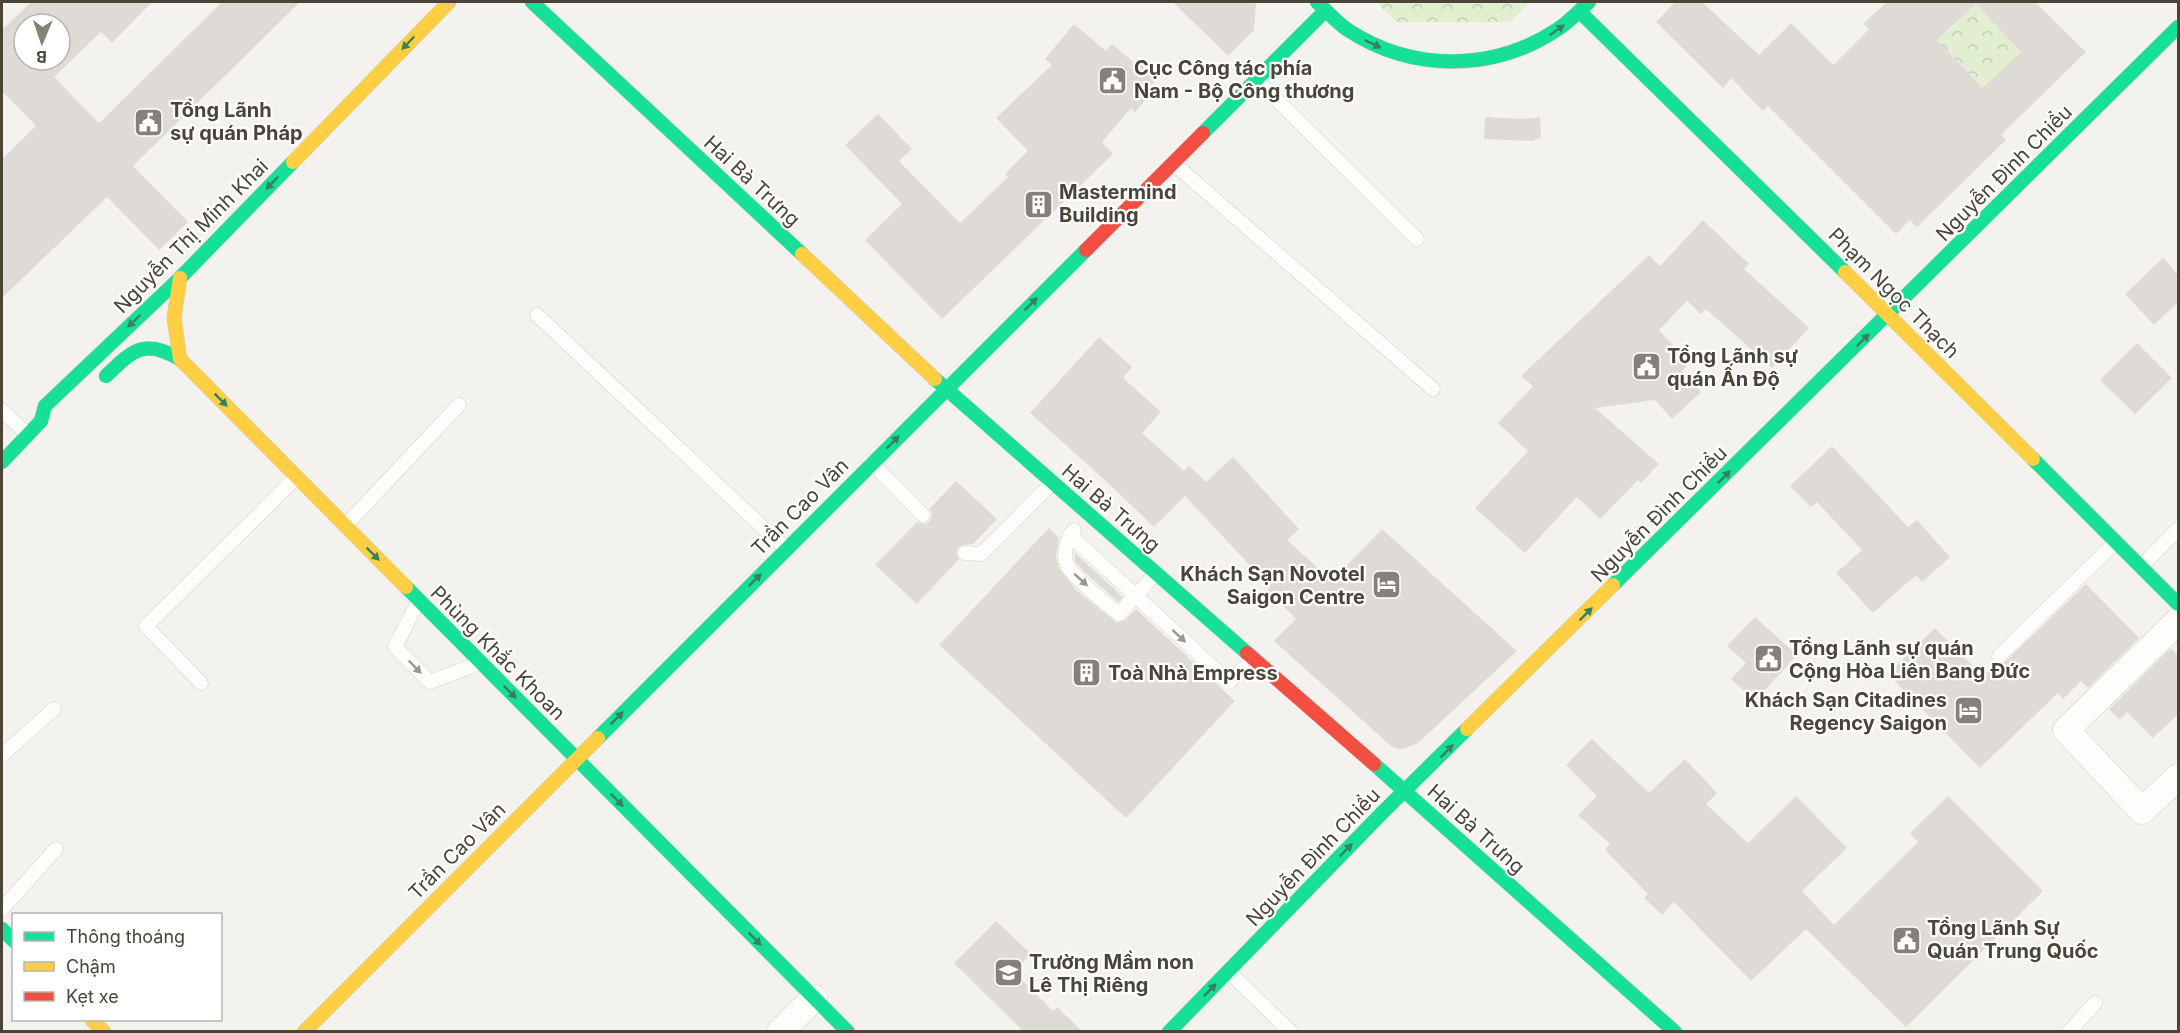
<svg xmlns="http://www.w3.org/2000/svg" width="2180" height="1033" viewBox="0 0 2180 1033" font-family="Inter,sans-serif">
	<defs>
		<pattern id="park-crowns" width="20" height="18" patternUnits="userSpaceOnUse" patternTransform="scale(1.5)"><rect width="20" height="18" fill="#e1eecf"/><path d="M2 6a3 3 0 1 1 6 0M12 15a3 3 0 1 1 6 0" fill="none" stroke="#c3cdb2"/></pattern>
	</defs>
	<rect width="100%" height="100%" fill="#f4f2ee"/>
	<path fill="url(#park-crowns)" d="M1376 2H1530L1510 22H1397Z
		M1976 4 2021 52 1982 88 1937 41Z"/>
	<path fill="#dedbd6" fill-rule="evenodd" d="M31 2H152L112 43 101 32 54 77 99 123 222 2H300L133 166 188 222 159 250 107 197 2 298V159L36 126 2 91V30ZM24 24H60V60H24Z
		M1173 2H1256L1254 30 1228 56Z
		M1675 2H1702L1759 55 1791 23 1833 65 1869 29 1863 24 1887 2H2035L2086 52 2001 135 2006 140 1917 227 1910 220 1896 234 1768 106 1763 111 1731 78 1723 88 1656 22ZM1976 4 2021 52 1982 88 1937 40Z
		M1074 24 1106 51 1112 44 1139 67 1143 62 1159 76 1145 93 1149 96 1135 112 1131 108 1102 142 1113 154 942 319 865 240 902 204 845 145 878 114 912 149 899 161 960 223 1008 177 1005 174 1028 151 996 118 1052 65 1045 59Z
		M1485 117 1522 119 1540 117 1541 137 1532 141 1484 139Z
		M1703 220 1749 264 1744 269 1809 328 1772 368 1706 309 1701 314 1687 301 1659 330 1690 363 1682 371 1701 392 1672 419 1655 400 1595 408 1659 464 1641 483 1638 480 1600 519 1577 497 1525 553 1475 508 1528 451 1498 423 1533 386 1521 376 1649 255 1660 266Z
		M2163 258 2178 275V302L2154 325 2125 294Z
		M1099 337 1132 367 1123 378 1161 412 1142 433 1184 471 1189 466 1206 482 1233 457 1299 529 1287 540 1332 581 1382 529 1517 651 1418 743 1400 750 1391 746 1274 641 1296 619 1267 590 1270 587 1185 496 1154 527 1106 481 1030 413Z
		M2137 343 2172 378 2135 414 2100 380Z
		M1832 446 1908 527 1917 520 1950 557 1922 582 1916 575 1873 613 1836 573 1862 550 1817 502 1811 507 1790 486Z
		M956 481 997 519 973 544 962 545 958 548 956 553 959 559 917 604 875 565 917 522 925 524 930 521 932 513 929 509Z
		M1049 528 1059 538 1056 556 1059 568 1076 590 1117 623 1125 620 1136 609 1235 701 1126 818 939 645Z
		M1074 552 1123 597 1118 602 1082 570 1075 561Z
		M2086 584 2139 638 2088 688 2081 681 2063 699 2058 693 1980 768 1888 674 1935 628 1983 676 1996 664 2005 662Z
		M1755 617 1797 655 1755 701 1731 679 1746 663 1727 646Z
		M2171 648 2178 656V714L2153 738 2127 712 2120 720 2109 709Z
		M1592 739 1649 793 1685 759 1717 793 1706 804 1748 843 1796 796 1847 848 1802 891 1834 925 1918 842 1910 833 1948 796 2043 891 1906 1027 1806 929 1751 981 1674 902 1662 915 1644 898 1648 894 1605 850 1610 844 1578 815 1597 796 1566 765Z
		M996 921 1031 954 1014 972 1053 1011 1057 1007 1083 1032H1024L954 963Z"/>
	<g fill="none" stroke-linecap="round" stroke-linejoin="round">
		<defs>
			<path id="lane" d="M1256 79 1417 239
				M1173 163 1433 389
				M537 315 786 549
				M2 410 28 435
				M872 463 923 515
				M345 526 459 405
				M1074 530C1067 538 1062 554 1067 565 1071 576 1108 605 1119 614L1156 573
				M1070 535 1229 682 1253 659
				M965 553 981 554 1052 483
				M2141 567 2178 529
				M419 600 395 647 430 682 480 663
				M1999 656 2116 542
				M201 683 146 626 297 477
				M2 755 54 709
				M2 909 56 849
				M1229 972 1291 1032
				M2069 1032 2095 1003"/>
			<path id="street" d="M2178 621 2066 730 2142 811 2178 777
				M780 1032 814 998"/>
			<path id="fast" d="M532 2 802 254
				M1317 2C1327 11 1336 22 1348 30 1412 72 1494 72 1558 29 1569 22 1579 11 1589 2
				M1580 12 1845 272
				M1203 133 1325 11
				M106 376C133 350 144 338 180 359
				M935 379 1247 653
				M2033 459 2178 604
				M2 462 41 421 45 406 180 278 293 162
				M1613 585 2178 27
				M406 587 848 1032
				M598 738 1086 250
				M1374 764 1675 1032
				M2 929 14 941
				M1169 1032 1382 813 1467 729"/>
			<path id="slow" d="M293 162 449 2
				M802 254 935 379
				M1845 272 2033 459
				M180 278 174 318 180 359 406 587
				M1467 729 1613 585
				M92 1020 104 1032
				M304 1032 598 738"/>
			<path id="jam" d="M1086 250 1203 133
				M1247 653 1374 764"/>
		</defs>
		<use href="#lane" stroke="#d2d0cb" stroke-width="15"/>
		<use href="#street" stroke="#d2d0cb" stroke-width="27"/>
		<use href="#fast" stroke="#d3cfc5" stroke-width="15"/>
		<use href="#slow" stroke="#d3cfc5" stroke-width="15"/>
		<use href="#jam" stroke="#d3cfc5" stroke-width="15"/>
		<use href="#lane" stroke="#fdfdfc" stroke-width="14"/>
		<use href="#street" stroke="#fdfdfc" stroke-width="26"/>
		<use href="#fast" stroke="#16e098" stroke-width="14"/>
		<use href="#slow" stroke="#ffcf43" stroke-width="14"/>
		<use href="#jam" stroke="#f24e42" stroke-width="14"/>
	</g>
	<defs><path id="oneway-solid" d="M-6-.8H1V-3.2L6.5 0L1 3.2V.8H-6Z" transform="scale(1.5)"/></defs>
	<g fill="#36825f">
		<use href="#oneway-solid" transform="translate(1557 30) rotate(-35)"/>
		<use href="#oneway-solid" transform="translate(408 43) rotate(134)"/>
		<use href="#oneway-solid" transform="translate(1373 44) rotate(26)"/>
		<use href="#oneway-solid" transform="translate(272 183) rotate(134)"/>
		<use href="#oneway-solid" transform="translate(1031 304) rotate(-45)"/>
		<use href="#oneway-solid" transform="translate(134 321) rotate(136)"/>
		<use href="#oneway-solid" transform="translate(1863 340) rotate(-45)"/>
		<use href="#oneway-solid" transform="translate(221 400) rotate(45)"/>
		<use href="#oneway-solid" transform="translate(893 442) rotate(-45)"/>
		<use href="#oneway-solid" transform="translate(1724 477) rotate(-45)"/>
		<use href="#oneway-solid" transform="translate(373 554) rotate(45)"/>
		<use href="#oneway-solid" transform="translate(755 580) rotate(-45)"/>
		<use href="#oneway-solid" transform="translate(1586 614) rotate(-45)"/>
		<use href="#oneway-solid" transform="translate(510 692) rotate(45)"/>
		<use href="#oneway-solid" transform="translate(617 718) rotate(-45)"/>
		<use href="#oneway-solid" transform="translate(1447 751) rotate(-45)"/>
		<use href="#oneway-solid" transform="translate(617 800) rotate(45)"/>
		<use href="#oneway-solid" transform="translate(1346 850) rotate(-46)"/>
		<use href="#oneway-solid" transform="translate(755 939) rotate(45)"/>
		<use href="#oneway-solid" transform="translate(1210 990) rotate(-45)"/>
	</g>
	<g fill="#9b9791">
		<use href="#oneway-solid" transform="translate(1081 580) rotate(42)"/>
		<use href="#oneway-solid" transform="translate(1179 636) rotate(43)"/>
		<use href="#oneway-solid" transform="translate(415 667) rotate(46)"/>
	</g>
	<defs>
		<symbol id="civic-square" viewBox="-11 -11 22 22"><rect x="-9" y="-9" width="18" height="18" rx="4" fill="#868178" stroke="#fff"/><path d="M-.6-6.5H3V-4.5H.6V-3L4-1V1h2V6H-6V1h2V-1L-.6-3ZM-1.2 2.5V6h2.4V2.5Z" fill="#fff"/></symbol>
		<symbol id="building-square" viewBox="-11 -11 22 22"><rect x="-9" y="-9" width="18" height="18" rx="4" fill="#868178" stroke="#fff"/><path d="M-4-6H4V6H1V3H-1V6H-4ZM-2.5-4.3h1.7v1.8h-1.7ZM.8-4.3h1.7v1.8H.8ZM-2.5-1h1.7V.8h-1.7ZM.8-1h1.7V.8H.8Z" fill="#fff"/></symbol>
		<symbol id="hotel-square" viewBox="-11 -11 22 22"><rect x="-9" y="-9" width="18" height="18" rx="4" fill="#868178" stroke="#fff"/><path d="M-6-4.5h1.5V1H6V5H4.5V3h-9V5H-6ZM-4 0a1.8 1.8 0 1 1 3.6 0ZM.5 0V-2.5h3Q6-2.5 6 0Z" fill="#fff"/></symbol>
		<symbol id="school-square" viewBox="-11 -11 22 22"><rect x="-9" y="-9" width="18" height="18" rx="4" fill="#868178" stroke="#fff"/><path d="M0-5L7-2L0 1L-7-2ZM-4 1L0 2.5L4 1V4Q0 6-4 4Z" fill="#fff"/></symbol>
	</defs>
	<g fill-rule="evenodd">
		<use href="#civic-square" x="1096" y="64" width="33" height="33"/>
		<use href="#civic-square" x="132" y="106" width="33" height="33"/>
		<use href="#building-square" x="1022" y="188" width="33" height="33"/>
		<use href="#civic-square" x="1630" y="350" width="33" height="33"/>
		<use href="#hotel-square" x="1370" y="568" width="33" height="33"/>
		<use href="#civic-square" x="1752" y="642" width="33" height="33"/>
		<use href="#building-square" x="1070" y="656" width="33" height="33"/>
		<use href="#hotel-square" x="1952" y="694" width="33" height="33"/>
		<use href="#civic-square" x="1890" y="924" width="33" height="33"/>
		<use href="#school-square" x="992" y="956" width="33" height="33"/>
	</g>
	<g text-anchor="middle" stroke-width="4.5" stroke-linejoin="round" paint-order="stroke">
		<g font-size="20" font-weight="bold" fill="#4b4439" stroke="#fff" text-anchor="start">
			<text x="1134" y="75">Cục Công tác phía<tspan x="1134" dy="23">Nam - Bộ Công thương</tspan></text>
			<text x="170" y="117">Tổng Lãnh<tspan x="170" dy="23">sự quán Pháp</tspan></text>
			<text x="1059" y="199">Mastermind<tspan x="1059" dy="23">Building</tspan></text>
			<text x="1667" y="363">Tổng Lãnh sự<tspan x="1667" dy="23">quán Ấn Độ</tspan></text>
			<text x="1365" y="581" text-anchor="end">Khách Sạn Novotel<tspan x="1365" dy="23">Saigon Centre</tspan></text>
			<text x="1789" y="655">Tổng Lãnh sự quán<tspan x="1789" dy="23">Cộng Hòa Liên Bang Ðức</tspan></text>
			<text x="1108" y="680">Toà Nhà Empress</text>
			<text x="1947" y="707" text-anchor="end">Khách Sạn Citadines<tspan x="1947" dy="23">Regency Saigon</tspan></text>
			<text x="1927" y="935">Tổng Lãnh Sự<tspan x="1927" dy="23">Quán Trung Quốc</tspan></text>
			<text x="1029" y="969">Trường Mầm non<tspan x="1029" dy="23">Lê Thị Riêng</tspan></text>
		</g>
		<g font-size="20" fill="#4b4439" stroke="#fff">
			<text transform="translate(2004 173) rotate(-45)" y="7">Nguyễn Đình Chiểu</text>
			<text transform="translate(752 181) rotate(43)" y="7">Hai Bà Trưng</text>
			<text transform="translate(191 236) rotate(-45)" y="7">Nguyễn Thị Minh Khai</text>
			<text transform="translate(1894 293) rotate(45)" y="7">Phạm Ngọc Thạch</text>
			<text transform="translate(800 507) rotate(-45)" y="7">Trần Cao Vân</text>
			<text transform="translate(1111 508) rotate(41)" y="7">Hai Bà Trưng</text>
			<text transform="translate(1659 514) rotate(-45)" y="7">Nguyễn Đình Chiểu</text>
			<text transform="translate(498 653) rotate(45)" y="7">Phùng Khắc Khoan</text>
			<text transform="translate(1476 829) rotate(42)" y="7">Hai Bà Trưng</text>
			<text transform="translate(457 851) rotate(-45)" y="7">Trần Cao Vân</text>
			<text transform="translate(1313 857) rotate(-46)" y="7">Nguyễn Đình Chiểu</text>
		</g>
	</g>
	<rect width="2180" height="1033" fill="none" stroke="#4b4439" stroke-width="6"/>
	<rect x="12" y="913" width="210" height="108" fill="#ffffff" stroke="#b7b4b0" stroke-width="1.5"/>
	<rect x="24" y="932" width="30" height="9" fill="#16e098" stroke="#b7b4b0" stroke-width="1.5"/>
	<text x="66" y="943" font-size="18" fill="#4b4439">Thông thoáng</text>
	<rect x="24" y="962" width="30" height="9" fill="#ffcf43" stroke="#b7b4b0" stroke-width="1.5"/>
	<text x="66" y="973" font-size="18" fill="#4b4439">Chậm</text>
	<rect x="24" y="992" width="30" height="9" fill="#f24e42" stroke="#b7b4b0" stroke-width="1.5"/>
	<text x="66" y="1003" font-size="18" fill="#4b4439">Kẹt xe</text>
	<g transform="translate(42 42) rotate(182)"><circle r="28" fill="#ffffff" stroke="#b7b4b0" stroke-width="1.5"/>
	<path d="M0-4.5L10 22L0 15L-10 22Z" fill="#868178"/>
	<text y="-9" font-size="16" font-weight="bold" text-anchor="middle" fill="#4b4439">B</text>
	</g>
</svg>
